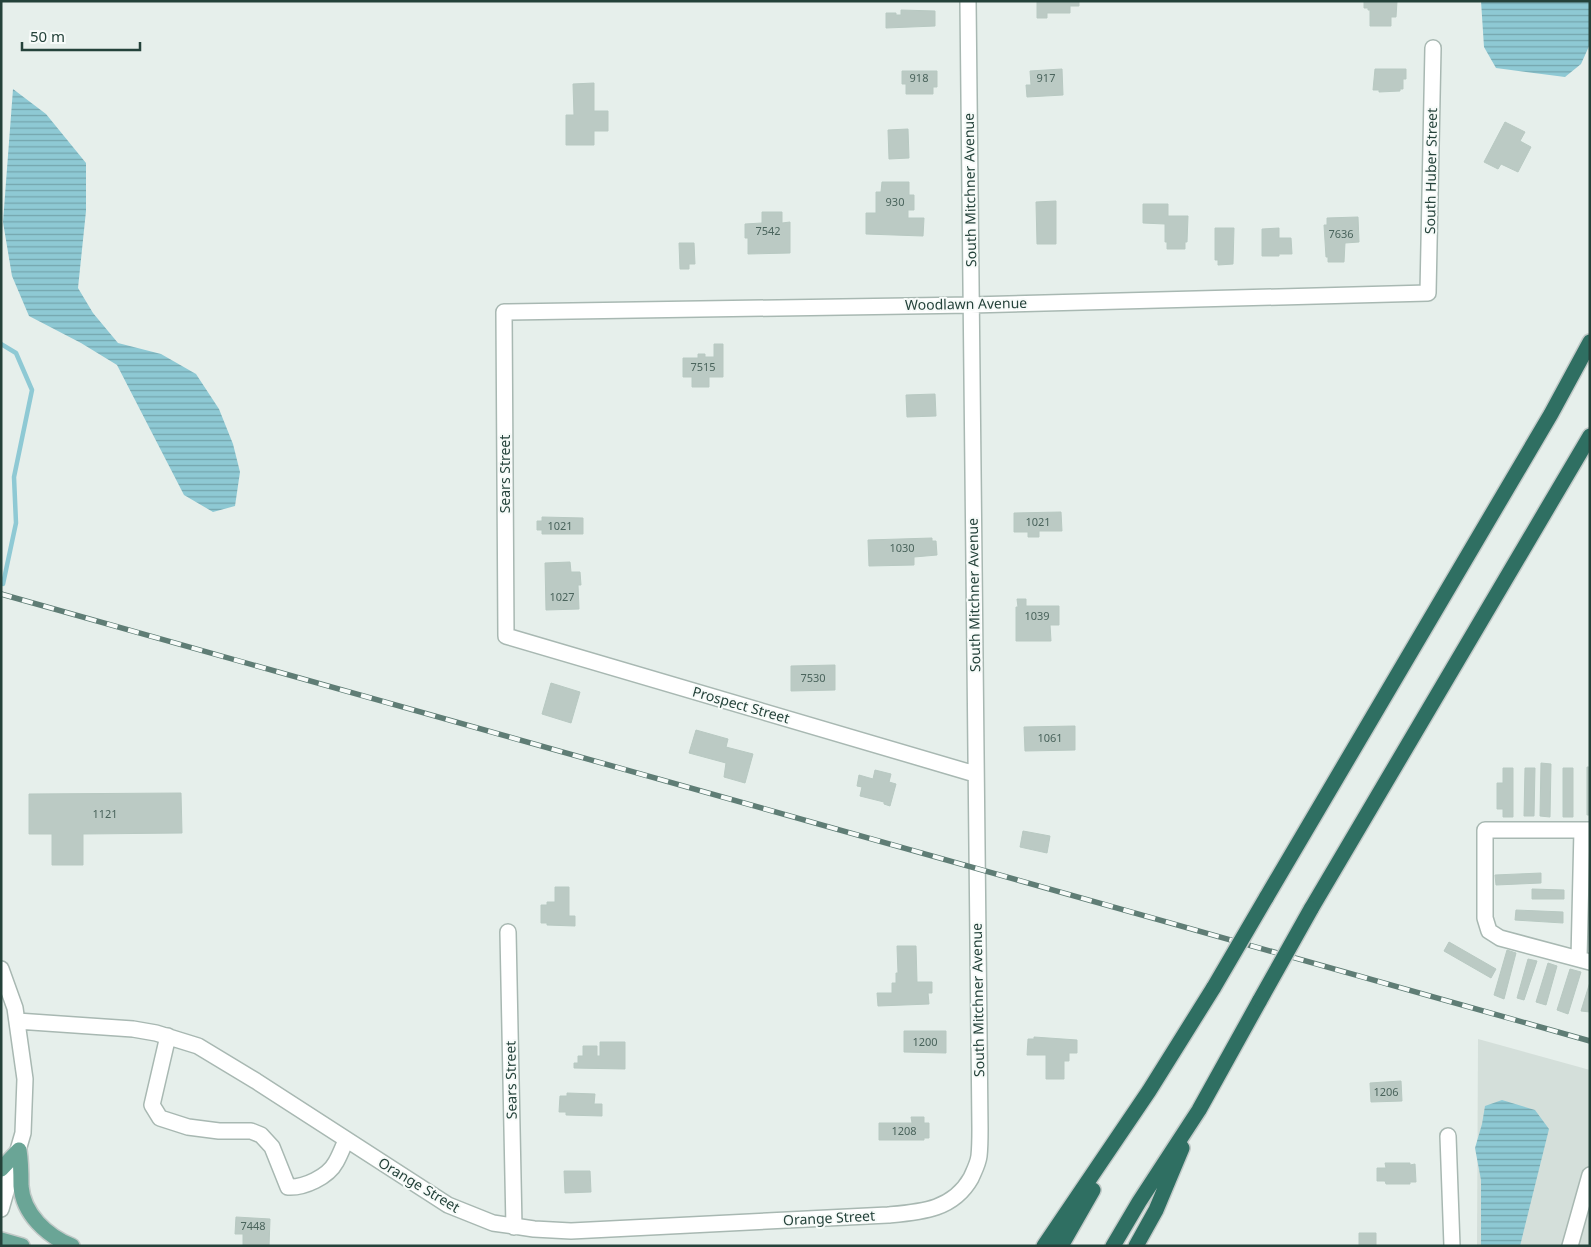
<svg xmlns="http://www.w3.org/2000/svg" width="1591" height="1247" viewBox="0 0 1591 1247" font-family="'Noto Sans',sans-serif">
	<defs>
		<pattern id="water-rules" width="6" height="5" patternUnits="userSpaceOnUse" patternTransform="scale(1.25)"><rect width="6" height="5" fill="#8ec9d4"/><path d="M0 2.5h6" fill="none" stroke="#74a5ad"/></pattern>
	</defs>
	<rect width="100%" height="100%" fill="#e6efeb"/>
	<path fill="#d4dfda" d="M1478 1039 1590 1070V1246H1477Z"/>
	<path fill="url(#water-rules)" d="M1481 1H1590V44L1581 64 1565 77 1496 68 1484 47Z
		M13 89 46 114 86 163V211L78 288 93 313 118 343 161 354 196 374 219 409 233 444 240 472 235 506 213 512 184 495 117 365 81 343 29 316 12 276 3 222Z
		M1502 1100 1535 1110 1549 1129 1520 1246H1481V1180L1475 1148 1482 1124 1485 1106Z"/>
	<g fill="none" stroke-linecap="round" stroke-linejoin="round">
		<path stroke="#8ec9d4" stroke-width="4.5" d="M1 344 16 353 32 390 14 477 16 523 3 584"/>
	</g>
	<path fill="#bbcac4" stroke="#b8c9c2" d="M1037 1H1079V6H1070V13H1047V18H1037Z
		M1364 1H1397L1396 17H1391V26H1370V10H1368V8H1364Z
		M901 10 935 11V26L886 28V13H896V15H901Z
		M1062 69 1063 95 1027 97 1026 85H1031L1030 71Z
		M1375 69H1406V79H1403V89H1400V91L1379 92V90H1373Z
		M902 71H937V87H933V94H906V84H902Z
		M594 83V111H608V131H594V145H566V115H574L573 84Z
		M1505 122 1525 132 1520 141 1531 147 1518 172 1501 164 1498 169 1484 162Z
		M908 129 909 158 889 159 888 130Z
		M882 182H909V195H914V210H908V218H924L923 236 866 234V213H876V192H881Z
		M1056 201V244H1037L1036 202Z
		M1143 204H1168V216H1188L1187 242H1185V249H1167V242H1165V224L1143 223Z
		M762 212H782V223L790 222V253L748 254V238H745V224L762 223Z
		M1358 217 1359 242 1345 243 1344 262H1328V257H1326L1324 225H1327V218Z
		M1215 228H1234L1233 264 1218 265V260H1215Z
		M1279 228V238H1291L1292 254H1279V256H1262V229Z
		M679 243H694L695 264H689V269H680Z
		M714 344H723V377H709V387H692V377H683V358H698V354H705V357H714Z
		M935 394 936 416 907 417 906 395Z
		M1061 512 1062 531H1039V537H1028V532H1014V513Z
		M542 517 583 518V534H542V530H537V521H542Z
		M932 538V541H936L937 555 914 557V565L869 566 868 540Z
		M570 562 571 572H580L581 585H578L579 609 546 610 545 563Z
		M1017 599H1026V606H1059V625H1050L1051 641H1016V607H1018Z
		M835 665V690L791 691V666Z
		M551 683 580 692 571 723 542 714Z
		M1075 726V750L1025 751 1024 727Z
		M696 730 728 739 726 747 753 754 745 783 724 777 726 763 689 753Z
		M1541 763 1551 764 1550 817 1540 816Z
		M1587 767H1590V815H1587Z
		M1503 768H1513V817H1503V809H1497V783H1503Z
		M1525 768H1535L1534 816H1524Z
		M1563 768H1573V817H1563Z
		M875 770 891 774 889 782 896 784 890 806 884 804V802L860 796 862 787 857 786 859 775 873 779Z
		M181 793 182 833 83 834V865H52V834H29V794Z
		M1023 831 1050 836 1047 853 1020 847Z
		M1541 873V883L1496 885 1495 875Z
		M555 887H569V916H575V926L547 925V923H541V905H547V902H555Z
		M1532 889 1564 890V899H1532Z
		M1516 910 1563 912V923L1515 920Z
		M1449 942 1496 969 1491 978 1444 951Z
		M897 946H916L917 982H932V993H928L929 1004 878 1006 877 993H892V983H896V973H898Z
		M1507 950 1516 953 1504 999 1494 995Z
		M1528 959 1537 961 1524 1000 1517 998Z
		M1548 963 1557 966 1546 1005 1536 1002Z
		M1570 969 1581 972 1568 1014 1557 1010Z
		M1590 982V1012L1581 1011Z
		M904 1031H946V1053L904 1052Z
		M1034 1037 1077 1040V1053H1069V1061H1064V1079H1046V1055H1027L1028 1039H1034Z
		M600 1042H625V1069L574 1068V1063H578V1056H583V1046H597V1056H600Z
		M1401 1081 1402 1101 1371 1102 1370 1083Z
		M567 1093 595 1094 594 1104H602V1116L566 1115V1112H559L560 1096H567Z
		M911 1117H924V1123H929V1138H924V1140H879V1123H912Z
		M1385 1163H1410V1165L1415 1164 1416 1182H1410V1184H1386L1385 1181H1377V1168H1386Z
		M564 1171H590L591 1192 565 1193Z
		M236 1217 270 1219 269 1246H243V1234H235Z
		M1359 1233H1376V1246H1359Z"/>
	<g fill="none" stroke-linecap="round" stroke-linejoin="round">
		<defs>
			<path id="minor" d="M975 774 506 636 504 312 971 305 1428 293 1433 48
				M1590 830H1485V918L1489 931 1500 938 1590 962
				M508 932 514 1227
				M1579 959 1582 830
				M1 969 15 1008 25 1079 23 1133 1 1209
				M17 1021 133 1029 156 1033 198 1046 256 1081 448 1205 493 1223 534 1229 571 1231 888 1215C921 1212 953 1210 971 1178 974 1171 978 1164 979 1156 980 1147 980 1138 980 1129L968 1
				M168 1036 152 1105 160 1118 188 1127 219 1131H251L261 1135 272 1147 288 1187C304 1188 328 1177 336 1162 340 1155 343 1147 346 1140
				M1448 1136 1452 1246
				M1570 1246 1590 1175"/>
			<path id="major" d="M19 1150C21 1162 21 1174 21 1186 23 1214 47 1236 72 1246
				M1 1169 19 1150
				M1 1240 22 1246"/>
			<path id="highway" d="M1266 898 1551 414 1590 342
				M1311 909 1590 436
				M1044 1246 1149 1091 1214 987
				M1061 1246 1093 1190
				M1113 1246 1139 1202 1199 1110 1260 1000
				M1136 1246 1156 1210 1182 1148"/>
		</defs>
		<use href="#minor" stroke="#a8b8b2" stroke-width="18"/>
		<use href="#major" stroke="#c2cac8" stroke-width="18"/>
		<use href="#highway" stroke="#c2cac8" stroke-width="18"/>
		<use href="#minor" stroke="#fff" stroke-width="15"/>
		<use href="#major" stroke="#6aa596" stroke-width="15"/>
		<use href="#highway" stroke="#2f6f62" stroke-width="15"/>
		<defs>
			<path id="rail" d="M1 594 1590 1041"/>
		</defs>
		<use href="#rail" stroke="#5f7d75" stroke-width="5.5"/>
		<use href="#rail" stroke="#f7fbf9" stroke-width="4" stroke-dasharray="11" stroke-linecap="butt"/>
		<defs>
			<path id="highway-bridge" d="M1214 987 1266 898
				M1260 1000 1311 909"/>
		</defs>
		<use href="#highway-bridge" stroke="#c2cac8" stroke-width="18" stroke-linecap="butt"/>
		<use href="#highway-bridge" stroke="#2f6f62" stroke-width="15"/>
	</g>
	<g text-anchor="middle" stroke-width="4" stroke-linejoin="round" paint-order="stroke">
		<g font-size="11" fill="#4a645c">
			<text x="919" y="82">918</text>
			<text x="1046" y="82">917</text>
			<text x="895" y="206">930</text>
			<text x="768" y="235">7542</text>
			<text x="1341" y="238">7636</text>
			<text x="703" y="371">7515</text>
			<text x="1038" y="526">1021</text>
			<text x="560" y="530">1021</text>
			<text x="902" y="552">1030</text>
			<text x="562" y="601">1027</text>
			<text x="1037" y="620">1039</text>
			<text x="813" y="682">7530</text>
			<text x="1050" y="742">1061</text>
			<text x="105" y="818">1121</text>
			<text x="925" y="1046">1200</text>
			<text x="1386" y="1096">1206</text>
			<text x="904" y="1135">1208</text>
			<text x="253" y="1230">7448</text>
		</g>
		<g font-size="14" fill="#24423a" stroke="#f7fbf9">
			<text transform="translate(1431 171) rotate(-89)" y="5">South Huber Street</text>
			<text transform="translate(970 190) rotate(-91)" y="5">South Mitchner Avenue</text>
			<text transform="translate(966 304) rotate(-1)" y="5">Woodlawn Avenue</text>
			<text transform="translate(505 474) rotate(-90)" y="5">Sears Street</text>
			<text transform="translate(974 595) rotate(-91)" y="5">South Mitchner Avenue</text>
			<text transform="translate(741 705) rotate(16)" y="5">Prospect Street</text>
			<text transform="translate(978 1000) rotate(-91)" y="5">South Mitchner Avenue</text>
			<text transform="translate(511 1080) rotate(-91)" y="5">Sears Street</text>
			<text transform="translate(419 1185) rotate(31)" y="5">Orange Street</text>
			<text transform="translate(829 1218) rotate(-3)" y="5">Orange Street</text>
		</g>
	</g>
	<rect width="1591" height="1247" fill="none" stroke="#24423a" stroke-width="5"/>
	<path d="M22 42v8h118v-8" fill="none" stroke="#24423a" stroke-width="2.5"/>
	<text x="30" y="42" font-size="15" fill="#24423a" stroke="#f7fbf9" stroke-width="4" paint-order="stroke">50 m</text>
</svg>
